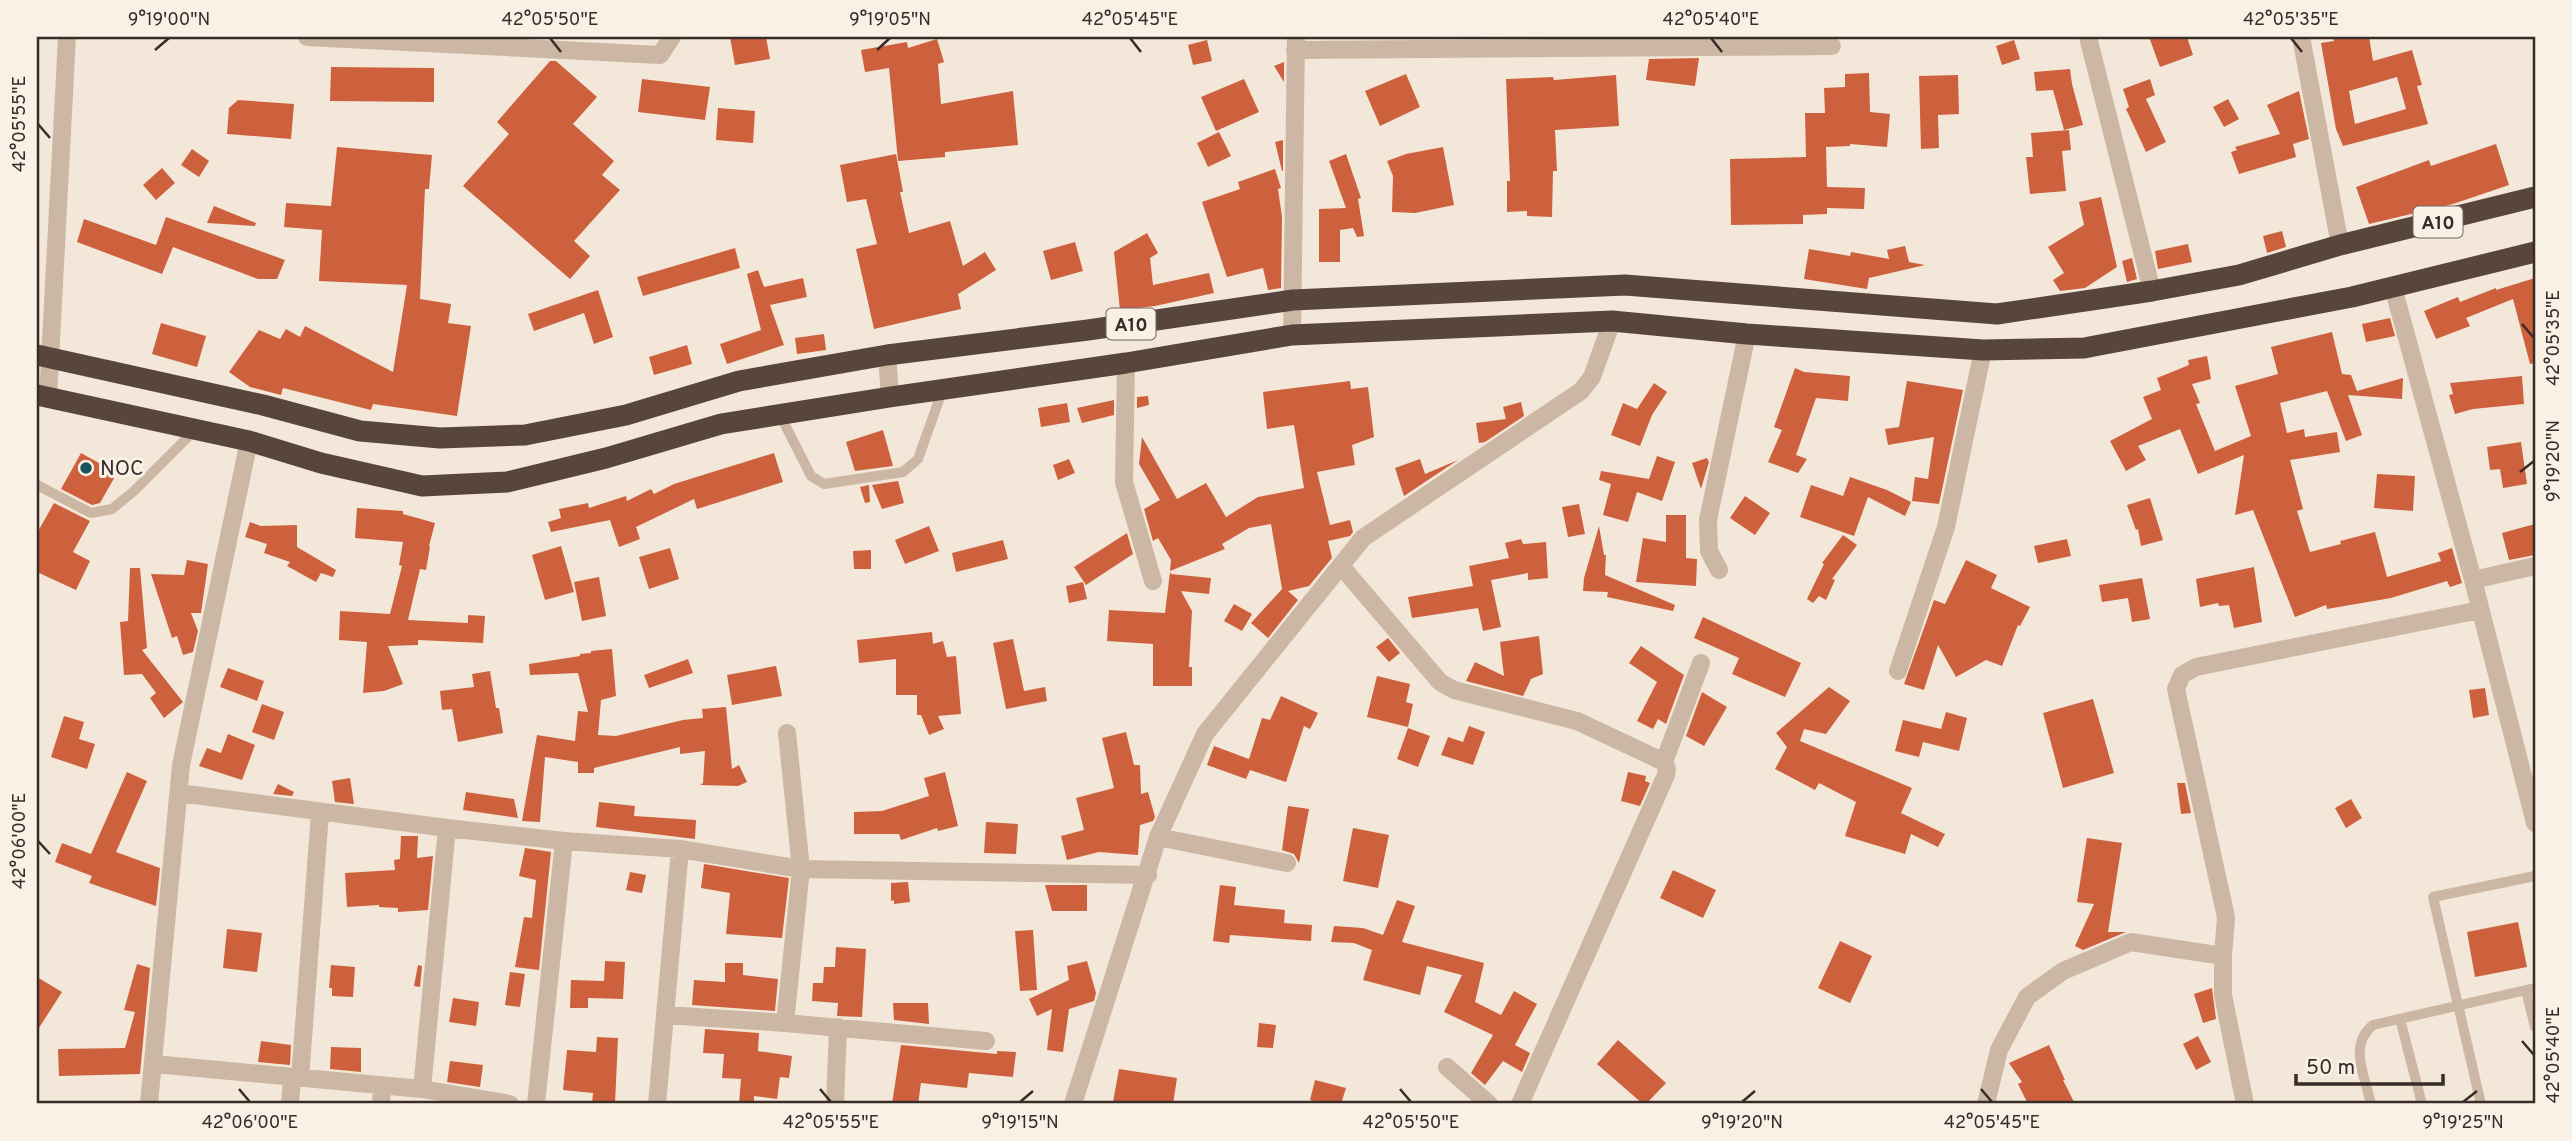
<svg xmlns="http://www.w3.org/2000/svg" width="2572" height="1141" viewBox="0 0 2572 1141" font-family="Overpass,sans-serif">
	<rect width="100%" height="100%" fill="#f3e7d9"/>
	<path fill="#ce613d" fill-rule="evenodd" d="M730 37H766L770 59 735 65Z
		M2149 37H2187L2193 55 2160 67Z
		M2333 37H2369L2373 61 2412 50 2422 85 2417 86 2428 124 2343 146 2336 129 2321 43 2334 41ZM2397 77 2406 109 2355 124 2349 91Z
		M937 39 944 62 938 64 941 104 1013 91 1018 145 945 152V157L898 161 889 68 865 72 861 50 907 42 908 48Z
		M1207 40 1212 61 1193 65 1188 45Z
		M2014 40 2020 59 2002 65 1996 46Z
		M1699 58 1695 86 1646 80 1649 59Z
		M550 61H556L597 97 573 124 614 161 602 175 620 190 574 241 590 256 570 279 463 186 509 134 497 122Z
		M1284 62V82L1274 66Z
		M331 67 434 68V102L330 101Z
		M2070 69 2072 84 2083 125 2064 130 2053 90 2036 91 2034 72Z
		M1869 73 1870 112 1890 114 1887 147 1850 144V146L1826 147 1827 187 1865 188 1864 209 1827 208V214L1803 215V224L1731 225 1730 159 1806 157 1805 113H1825L1824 88 1845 87V74Z
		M1406 74 1420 107 1380 126 1365 91Z
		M1616 75 1619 126 1555 130 1557 171H1553L1552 217 1527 216V211L1507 212V181H1510L1506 79 1553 77 1554 80Z
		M1958 75 1959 114 1938 115 1939 148 1921 149 1919 76Z
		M642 79 710 87 705 120 638 112Z
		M1244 79 1259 112 1216 131 1201 97Z
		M2150 79 2155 95 2146 99 2166 142 2146 152 2126 109 2129 107 2123 89Z
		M2299 91 2309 139 2293 144 2296 157 2239 174 2231 152 2237 150 2235 147 2280 134 2267 105Z
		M2228 99 2239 119 2224 127 2213 107Z
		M238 100 294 104 291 139 227 134 229 108Z
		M718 108 755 111 753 143 716 140Z
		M2069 130 2071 150 2062 151 2066 191 2030 194 2026 157H2033L2031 133Z
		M1219 132 1231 156 1208 167 1197 143Z
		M1283 140V171H1282L1275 142Z
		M2496 144 2509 185 2453 204 2369 224 2356 187 2429 160 2431 166Z
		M337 147 432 155 429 189H425L420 299 451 304 448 323 471 326 457 416 373 404 371 410 283 388 281 395 250 387 229 372 259 330 280 339 286 329 300 337 305 326 393 372 407 285 319 281 322 230 284 227 286 203 331 206Z
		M1443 147 1454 205 1415 213 1392 212 1393 176 1387 161 1406 154Z
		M192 149 209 161 199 177 181 165Z
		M896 154 903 192H900L909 233 950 221 963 266 985 252 996 270 958 294 961 309 874 329 856 249 877 244 866 199 847 202 840 165Z
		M1346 154 1361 198 1358 199 1364 236 1357 237 1353 228 1340 230V262H1319V209L1346 208 1329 161Z
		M162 168 175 183 156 200 143 185Z
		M1275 169 1281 188 1278 189 1282 217 1281 288 1268 290 1263 268 1227 277 1202 202 1240 189 1238 182Z
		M2101 197 2117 267 2085 288 2060 291 2053 280 2064 273 2048 247 2084 225 2079 202Z
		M214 206 256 223 255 226 207 223Z
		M166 217 285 260 277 279H258L173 247 162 274 77 242 84 219 156 245Z
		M2282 231 2286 247 2267 253 2263 236Z
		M1147 233 1158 253 1150 258 1153 285 1209 273 1214 293 1155 306 1120 310 1114 252Z
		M1075 242 1083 271 1051 280 1043 251Z
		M2188 244 2192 262 2158 269 2155 251Z
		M1905 246 1909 262 1925 265 1869 278 1867 289 1804 279 1809 249 1850 256 1851 252 1889 259 1887 250Z
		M735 248 740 268 643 296 637 277Z
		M2132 258 2137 279 2127 282 2122 261Z
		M758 270 764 287 803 278 807 297 770 305 784 345 727 364 720 344 761 330 747 274Z
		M2535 278V363L2530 364 2513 299 2466 318 2470 326 2436 339 2424 311 2458 297 2460 302 2496 288V290Z
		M598 290 613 337 594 344 584 313 534 331 528 314Z
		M2390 318 2395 336 2366 342 2362 324Z
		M161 323 206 336 197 367 152 354Z
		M2332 332 2342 374 2351 375 2357 391 2403 378 2402 399 2348 395 2362 435 2346 441 2327 391 2280 403 2287 433 2304 429 2305 437 2337 432 2340 452 2290 460 2303 509 2297 511 2310 552 2341 544 2340 541 2375 532 2387 577 2441 561 2438 553 2452 548 2462 583 2450 587 2447 581 2391 598 2327 609 2326 605 2295 617 2253 510 2235 515 2244 455 2198 474 2180 429 2138 446 2146 460 2126 471 2110 441 2152 419 2143 397 2161 390 2157 378 2189 365 2188 360 2207 356 2211 379 2192 384 2200 403 2196 404 2215 451 2251 436 2235 386 2278 374 2271 347Z
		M824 334 826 350 797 354 795 338Z
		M687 345 692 364 654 375 649 357Z
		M1795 368 1804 372 1850 376 1848 401 1816 398 1796 455 1807 459 1798 473 1768 462 1782 430 1774 427Z
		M2522 376 2524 404 2473 409 2455 414 2449 395 2453 394 2450 383Z
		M1350 381 1351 389 1368 387 1374 437 1352 445 1355 465 1317 472 1330 525 1350 520 1353 532 1350 536 1328 541 1332 558 1309 586 1288 591 1298 600 1268 638 1251 623 1282 589 1271 524 1249 528 1222 544 1225 549 1170 571 1171 560 1158 538 1153 541 1144 509 1160 500 1139 464 1142 437 1177 499 1206 483 1226 517 1258 497 1304 488 1294 425 1267 429 1263 392Z
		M1907 381 1963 390 1939 504 1912 501 1915 477 1928 479 1934 437 1888 445 1885 429 1899 427Z
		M1654 383 1667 392 1652 415 1640 446 1611 435 1623 403 1637 409Z
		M1148 396 1149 405 1137 408V397Z
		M1114 400V415L1082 423 1077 408Z
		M1521 402 1524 416 1485 442 1479 443 1476 423 1506 419 1503 407Z
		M1067 403 1070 422 1041 427 1038 408Z
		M883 430 893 466 855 471 846 442Z
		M2521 442 2527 484 2503 488 2500 469 2490 470 2487 447Z
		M81 453 117 473 100 503 92 505 61 489Z
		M774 453 783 482 697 509 694 499 636 527 640 539 619 547 610 520 551 532 548 522 561 518 559 509 588 503 589 508 626 496 627 501 651 489 654 494 674 484Z
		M1657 456 1675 462 1662 501 1637 492 1628 522 1603 515 1611 484 1599 480 1601 471 1649 479Z
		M1707 458 1709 462 1701 489 1692 463Z
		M1069 459 1075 473 1058 480 1053 465Z
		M1420 459 1425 474 1458 460 1404 496 1395 468Z
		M2377 474 2415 476 2413 511 2374 508Z
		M1850 477 1887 490 1911 502 1905 516 1868 497 1854 536 1800 517 1811 485 1843 496Z
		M898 481 904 503 882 509 872 485Z
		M869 485 870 502 865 503 860 487Z
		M1745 496 1770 513 1755 535 1730 518Z
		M2150 498 2163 540 2141 546 2138 529 2136 530 2127 505Z
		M54 503 90 521 73 552 90 561 76 590 37 572V533Z
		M1579 504 1585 534 1568 537 1562 507Z
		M357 508 403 511V514L435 523 429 546 430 547 426 570 420 569 408 620 468 623V615L485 616 483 643 418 640V645L388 646 403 684 384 691 363 693 367 642 339 640 340 611 390 614 402 566 399 565 403 542 355 538Z
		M1666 515H1686V558L1697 559 1696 586 1636 582 1643 538 1666 542Z
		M250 522 261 526 297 525V547L336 570 333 577 321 573 316 582 287 566 290 562 264 553 267 544 245 537Z
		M2535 524V555L2509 560 2502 533Z
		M929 526 939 551 905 564 895 540Z
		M1599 526 1604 555H1606L1605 575 1675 605 1673 611 1607 597 1608 592 1583 591 1584 578Z
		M1127 533 1133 554 1086 585 1074 567Z
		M1843 535 1857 545 1832 579 1835 580 1826 600 1819 596 1813 603 1807 599 1824 564 1822 563Z
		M1521 539 1523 544 1546 542 1548 578 1528 580V573L1491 580 1501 627 1483 631 1478 608 1412 618 1408 597 1473 586 1469 566 1509 558 1505 543Z
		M2067 539 2071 556 2038 563 2034 546Z
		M1003 540 1008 559 956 572 952 553Z
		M561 546 574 592 545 600 532 555Z
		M670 548 679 579 649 589 639 557Z
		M871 550V569H854L853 551Z
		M187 560 208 564 201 613H191L198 631 193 652 183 655 177 636 172 638 151 574 184 575Z
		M1966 560 1997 575 1991 588 2030 607 2020 626 2018 625 2002 666 1986 660 1956 677 1938 645 1924 690 1904 684 1934 600 1945 604Z
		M2254 567 2262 622 2234 628 2229 605 2219 606 2218 603 2200 607 2196 579Z
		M130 568H140L147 648 142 650 183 702 164 718 150 698 156 693 142 674 124 675 120 622 128 621Z
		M1170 572 1171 574 1211 578 1209 594 1181 591 1192 611 1189 667H1192V686H1153V644L1107 641 1109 610 1165 613Z
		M599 577 606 616 582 621 574 582Z
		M2142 578 2150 619 2132 622 2128 598 2102 602 2099 585Z
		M1083 582 1087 599 1069 603 1066 586Z
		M1234 604 1252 614 1242 631 1224 621Z
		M1703 617 1801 663 1785 697 1732 674 1739 658 1694 638Z
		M932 632 933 644 943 641 947 657 956 656 961 714 938 716 944 729 929 735 921 715H917V695H896V659L859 663 857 640Z
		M1539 636 1543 674 1531 679 1523 696 1466 681 1475 662 1504 676 1500 642Z
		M1388 638 1400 653 1389 662 1376 647Z
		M1013 639 1024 691 1045 687 1047 701 1006 709 993 643Z
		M1641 646 1684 675 1666 724 1658 719 1653 729 1637 721 1657 682 1629 663Z
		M612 649 616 696 601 700 598 735 616 736 683 720 703 718 702 709 726 707 732 769 739 765 747 782 738 786 700 785 703 783 705 751 680 754V747L594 768V773H578V762L545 757 540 822 522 821 537 735 575 741 578 711 588 712 578 673 530 675 529 664 580 656V654L591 653V651Z
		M688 659 693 673 649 688 644 675Z
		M776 666 782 696 732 705 727 675Z
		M228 668 264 681 257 701 220 687Z
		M490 671 496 708H499L503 733 458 742 452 709 442 710 440 691 474 687 472 674Z
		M1377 676 1410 684 1406 702 1413 704 1408 727 1367 717Z
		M1829 687 1850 701 1826 734 1804 729 1800 741 1912 788 1901 813 1945 834 1938 847 1911 834 1905 854 1845 836 1856 802 1819 783 1815 790 1775 769 1787 747 1776 733Z
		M2485 688 2489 715 2473 718 2469 690Z
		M1702 692 1727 707 1704 746 1686 736Z
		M1281 696 1318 713 1310 729 1304 726 1286 782 1250 770 1246 779 1207 765 1214 746 1249 759 1262 718 1270 720Z
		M2093 699 2114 773 2063 788 2043 713Z
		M262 704 284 712 274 740 252 732Z
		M1946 712 1967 718 1959 751 1923 742 1919 757 1895 751 1903 720 1941 729Z
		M64 716 84 722 79 739 95 744 87 769 51 757Z
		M1469 726 1485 732 1473 765 1441 755 1448 737 1463 742Z
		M1408 728 1430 736 1418 767 1397 759Z
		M1126 732 1134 765H1140L1141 794 1148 792 1155 817 1153 821 1140 825 1138 855 1099 852 1067 860 1061 836 1084 830 1076 798 1114 788 1102 738Z
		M228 734 255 745 242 780 199 766 207 748 221 753Z
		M127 772 147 781 116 852 160 868 156 906 89 883 92 876 55 862 62 843 91 854Z
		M945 772 958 826 938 831 937 828 901 840 899 834H854V812L882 811 929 796 924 778Z
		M1628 772 1646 776 1645 781 1650 783 1640 806 1621 801Z
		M350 778 354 804 335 802 332 781Z
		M2177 783H2185L2191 813 2181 814Z
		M278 784 294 792 292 796 273 794Z
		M466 792 514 799 518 818 463 810Z
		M2351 799 2362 818 2346 828 2335 808Z
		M599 802 635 806 634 816 696 820 695 839 596 827Z
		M1288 806 1309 809 1299 863 1294 854 1282 850Z
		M986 822 1018 824 1016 854 984 853Z
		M1353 828 1389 835 1378 888 1343 881Z
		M401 836H418L417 858 433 856 428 910 398 912V908L379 907V905L347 907 345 873 395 870 394 860 400 859Z
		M2087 838 2122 843 2108 932H2126L2083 950 2075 946 2094 904 2077 902Z
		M525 848 551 852 539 970 515 967 524 917 532 918 536 880 519 876Z
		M704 864 789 878 782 938 726 934 730 893 701 888Z
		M1673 870 1716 890 1703 918 1660 898Z
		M630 872 646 875 642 893 626 890Z
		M908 882 910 902 894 904V900L891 901V883Z
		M1045 885H1087V911H1052Z
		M1220 885 1236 887 1234 905 1285 910 1284 923 1312 925 1311 941 1230 935 1229 943 1213 941Z
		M1397 900 1415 906 1402 942 1484 963 1475 1002 1501 1015 1514 991 1537 1004 1515 1045 1530 1053 1522 1072 1503 1061 1485 1085 1471 1073 1493 1035 1444 1012 1462 975 1427 966 1420 995 1363 980 1372 950 1354 943 1331 942 1334 926 1363 928 1383 935Z
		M2518 922 2527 967 2475 977 2467 932Z
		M227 929 262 933 257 972 223 968Z
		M1033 930 1037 990 1020 991 1015 931Z
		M1840 941 1872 956 1850 1003 1818 988Z
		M836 947 866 949 862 1017 837 1016 838 1003 812 1001 813 983H823L824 967H835Z
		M605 961 625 962 623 999 588 998V1008H570L571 980 604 981Z
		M1087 961 1096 993 1094 1001 1069 1009 1063 1052 1047 1050 1052 1009 1037 1016 1029 999 1069 980 1067 966Z
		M725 963H743V975L778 979 775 1011 692 1005 694 980 725 982Z
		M137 964 150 968 140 1074 59 1076 58 1049 125 1048 135 1012 124 1010Z
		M331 965 355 967 353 997 332 996V988H329Z
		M418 965 422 966 420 987 414 986Z
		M510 972 525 974 520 1007 505 1005Z
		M37 977 62 992 37 1031Z
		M2212 988 2216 1019 2203 1023 2194 994Z
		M453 998 479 1002 476 1026 449 1022Z
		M893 1003H928L929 1024 894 1020Z
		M1259 1023 1276 1025 1273 1048 1257 1047Z
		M705 1029 759 1033 758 1051 792 1056 789 1078 780 1077 777 1099 754 1096V1104H739L741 1079 722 1078 724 1054 703 1053Z
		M2198 1036 2211 1062 2196 1070 2183 1044Z
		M597 1037 618 1038 615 1104H592L593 1093 563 1090 567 1050 596 1052Z
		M1618 1040 1666 1083 1646 1104H1643L1597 1064Z
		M261 1041 291 1045 290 1065 258 1062Z
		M901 1045 997 1054V1051L1016 1052 1013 1077 969 1073 967 1088 921 1083 918 1104H892Z
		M2049 1045 2065 1080H2063L2075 1104H2028L2018 1084 2022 1082 2009 1063Z
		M331 1047 361 1048V1072L330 1069Z
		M450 1061 483 1065 480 1087 447 1082Z
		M1119 1069 1177 1078 1173 1104H1131L1113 1102Z
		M1315 1080 1346 1088 1341 1104H1325L1310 1100Z"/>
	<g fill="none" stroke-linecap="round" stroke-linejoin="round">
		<path stroke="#ccb7a5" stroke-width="10" d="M780 415 811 476 824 484 903 472 918 459 943 389
			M37 485 91 513 112 509 134 491 195 430
			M2526 990 2535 1027
			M2400 1019 2422 1104
			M2371 1104C2365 1076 2348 1045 2373 1025L2535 988
			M2481 1104 2433 897 2535 876"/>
		<path stroke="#ccb7a5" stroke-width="18" d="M307 37 660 55 672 37
			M2088 37 2152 291
			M2301 37 2340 245
			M1295 50 1832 46
			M2393 287 2473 580 2535 823
			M1292 335 1296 37
			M887 355 890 397
			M1126 363 1124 482 1153 581
			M48 398 67 37
			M1341 566 1440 682 1454 690 1577 721 1664 762
			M1719 570 1709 551 1708 520 1747 334
			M2473 580 2535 566
			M1898 671 1946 527 1983 350
			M179 793 447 828 564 841 680 849 801 869 1148 875
			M1158 837 1287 863
			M666 1015 785 1023 986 1041
			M785 1023 801 869 787 733
			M154 1064 422 1089 510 1104
			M1447 1067 1489 1104
			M300 1078 320 813
			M422 1089 447 828
			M149 1104 181 765 249 441
			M290 1104 292 1077
			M381 1104 382 1085
			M536 1104 564 841
			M657 1104 680 849
			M835 1104 838 1027
			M1073 1104 1158 837 1205 734 1363 538 1581 391 1592 377 1612 321
			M1520 1104 1666 775 1667 769 1664 762 1701 663
			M1986 1104 1999 1050 2027 997 2063 971 2131 942 2223 956
			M2245 1104 2223 995V956L2226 917 2176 689 2182 675 2196 667 2480 610"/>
		<path stroke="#58463d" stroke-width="21" d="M37 355 263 405 360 431 440 438 525 435 626 415 739 381 887 355 1088 330 1293 300 1625 285 1997 314 2152 291 2239 275 2340 245 2535 197
			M37 395 249 441 321 463 422 486 507 482 606 458 721 424 890 397 1126 363 1292 335 1612 321 1747 334 1983 350 2084 348 2352 297 2535 252"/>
	</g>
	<path fill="none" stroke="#372c27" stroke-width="2.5" d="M550 38 561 52M1130 38 1141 52M1711 38 1722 52M2291 38 2302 52M155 50 169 38M877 50 890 38M38 124 50 138M2522 324 2534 338M2520 472 2534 461M38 841 50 854M2522 1041 2534 1055M239 1089 250 1102M820 1089 831 1102M1400 1089 1411 1102M1981 1089 1992 1102M1020 1102 1033 1091M1742 1102 1755 1091M2463 1102 2477 1091"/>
	<circle fill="#19565b" stroke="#faf1e6" stroke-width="2.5" cx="86" cy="468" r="7"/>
	<g text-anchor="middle" stroke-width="6" stroke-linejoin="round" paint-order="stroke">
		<g fill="#faf1e6" stroke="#726760" stroke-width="2">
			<rect x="2413.5" y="206.5" width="49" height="31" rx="5"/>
			<rect x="1106.5" y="308.5" width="49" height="31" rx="5"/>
		</g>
		<g font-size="19" font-weight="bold" fill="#372c27">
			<text x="2438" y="229">A10</text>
			<text x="1131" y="331">A10</text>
		</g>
		<g font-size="21" fill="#372c27" stroke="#faf1e6" text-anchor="start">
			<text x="100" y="475">NOC</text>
		</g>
	</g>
	<rect width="2572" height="1141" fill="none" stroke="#faf1e6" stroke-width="77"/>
	<path d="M2296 1074v10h147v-10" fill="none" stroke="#372c27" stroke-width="3.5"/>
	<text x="2306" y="1074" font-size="21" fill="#372c27" stroke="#faf1e6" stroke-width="5" paint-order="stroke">50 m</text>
	<rect x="38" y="38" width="2496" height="1064" fill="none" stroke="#372c27" stroke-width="2.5"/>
	<g font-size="18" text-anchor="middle" fill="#372c27">
		<text x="169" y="25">9°19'00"N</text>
		<text x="550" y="25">42°05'50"E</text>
		<text x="890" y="25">9°19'05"N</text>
		<text x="1130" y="25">42°05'45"E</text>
		<text x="1711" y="25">42°05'40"E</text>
		<text x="2291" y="25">42°05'35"E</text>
		<text transform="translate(19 124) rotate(-90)" y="6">42°05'55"E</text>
		<text transform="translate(2553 338) rotate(-90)" y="6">42°05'35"E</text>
		<text transform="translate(2553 461) rotate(-90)" y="6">9°19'20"N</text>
		<text transform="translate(19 841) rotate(-90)" y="6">42°06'00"E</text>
		<text transform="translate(2553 1055) rotate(-90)" y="6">42°05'40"E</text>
		<text x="250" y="1128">42°06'00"E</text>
		<text x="831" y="1128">42°05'55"E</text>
		<text x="1020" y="1128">9°19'15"N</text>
		<text x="1411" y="1128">42°05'50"E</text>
		<text x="1742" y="1128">9°19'20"N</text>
		<text x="1992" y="1128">42°05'45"E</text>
		<text x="2463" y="1128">9°19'25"N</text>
	</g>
</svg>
